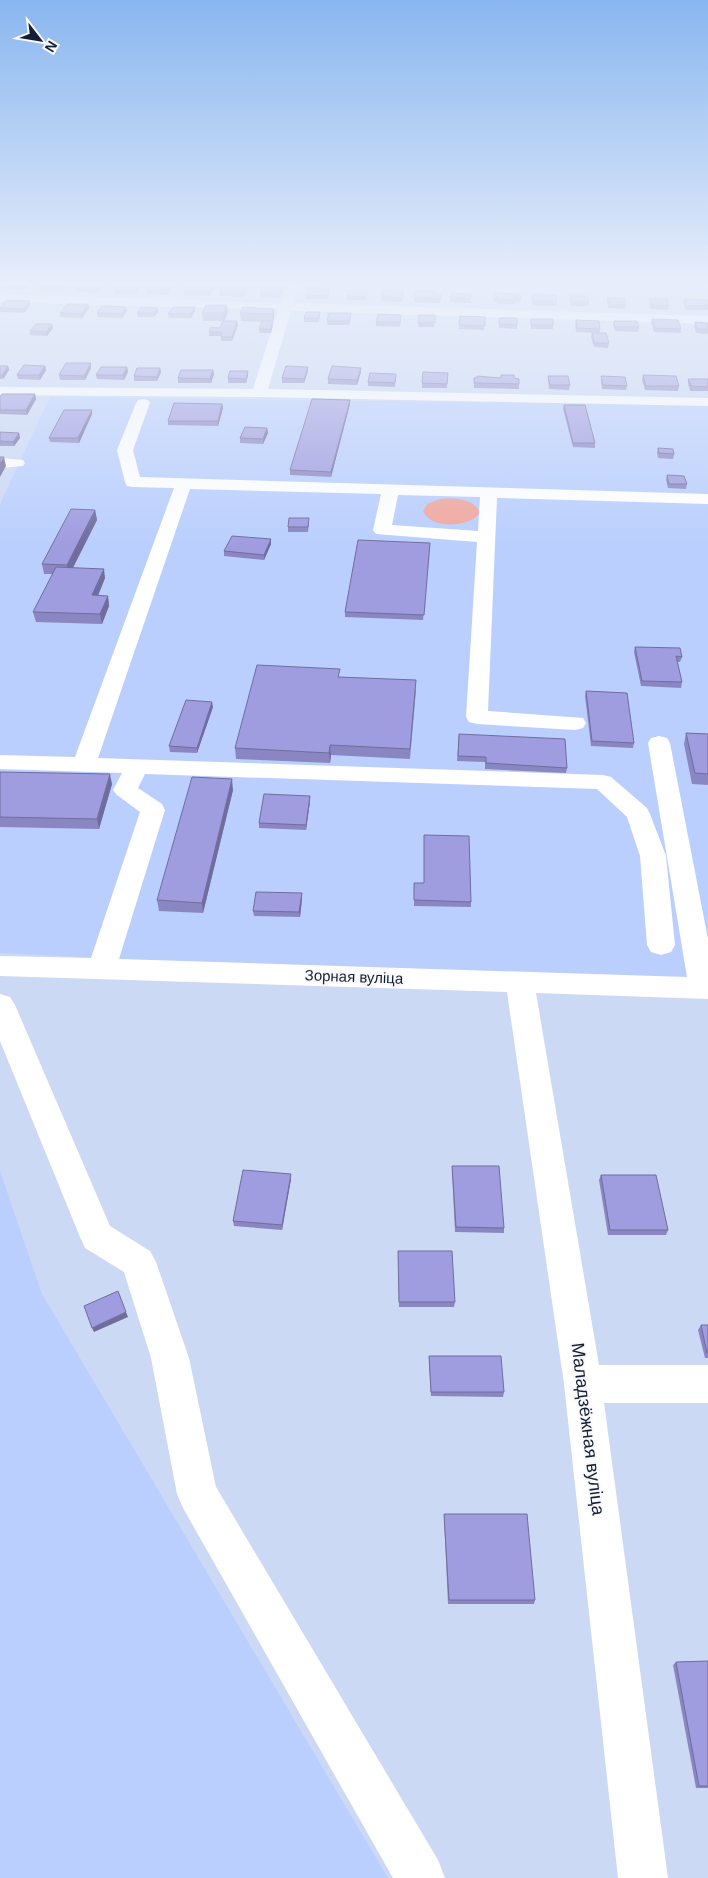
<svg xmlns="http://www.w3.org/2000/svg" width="708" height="1878" viewBox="0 0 708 1878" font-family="Arial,sans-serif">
	<rect width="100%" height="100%" fill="#ccd9f5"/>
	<path fill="#bacffe" d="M50 397 708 405V988L0 953V504Z
		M0 1171 42 1294 388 1878H0Z"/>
	<path fill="#f0a79e" d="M440 499C453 498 471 498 479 510V514C468 527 431 530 423 511L427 504Z"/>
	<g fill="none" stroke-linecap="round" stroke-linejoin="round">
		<path fill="#fff" fill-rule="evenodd" d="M287 282H299L293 303 708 316V324L291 311 268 389 708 398V406L259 397 0 395V387L253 389 278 310 0 302V294L280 303Z
			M143 399 148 400 150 403 133 450 140 477 708 494V504L497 498 488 711 583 718 586 723 583 728 575 730 477 724 469 722 466 717 477 542 376 534 373 530 381 494 190 489 98 758 603 775 611 777 647 808 650 814 666 856 675 945 671 952 661 955 651 952 647 945 640 856 627 817 597 789 145 774 138 788 162 804 165 810 119 959 687 977 648 743 651 738 659 736 667 738 670 743 708 939V999L536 993 599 1365H708V1403H604L668 1878H618L564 1384 507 992 0 976V956L91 958 140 812 117 795 113 790 122 773 0 769V755L75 757 174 488 133 487 127 486 125 482 117 450 136 403 138 400ZM398 495 480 497 478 531 392 525Z
			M0 458 23 460 25 463 23 466 0 468Z
			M0 994 10 997 15 1005 110 1226 150 1251 156 1262 189 1358 216 1487 438 1860 445 1878H393L183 1508 177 1494 151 1358 124 1272 85 1248 80 1237 0 1041Z"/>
	</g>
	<path fill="#8a86c1" d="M80 282H104V284L98 293 75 292V288Z
		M31 283 25 290 6 289 5 285Z
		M170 284 171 287 167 295 147 294V290Z
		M215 284V288L209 296 184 295V291L201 285Z
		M247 285V289L244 297 220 296 219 292Z
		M66 286 62 291 41 290V287Z
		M140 286 135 294H114L113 290Z
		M282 286 283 290 279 298 260 297V293Z
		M329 289V293L327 299H306V295Z
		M403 290 402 302 382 301V297Z
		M415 290 441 294 440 303 414 302Z
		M451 293 471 294V303L450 302Z
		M494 293 521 298 520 302H515V304H497V302H494Z
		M367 294 366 300H347V296Z
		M532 294 557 302 556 306 532 305Z
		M570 296 589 302 588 306H571L570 300Z
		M607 298 626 305 625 309 608 308 607 302Z
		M650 298 669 306 668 310 651 309 649 302Z
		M684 299 708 300V310H686L683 303Z
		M88 304 89 308 82 318 60 317V313Z
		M30 305 24 313 0 312V307Z
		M227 305 228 313 224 321 238 325 232 341H221V336H209V332L220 328 223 321H203L202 313Z
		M195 307V311L191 318H169L168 314Z
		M158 308V312L154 317H138L137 313Z
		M274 309V317L273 321V325L271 333H259V329L262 322 241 321 240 313Z
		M127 311 122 318 98 317 97 313Z
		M419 315H435L434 327H418Z
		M320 316 319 322H304V318Z
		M460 316 485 317 484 330 459 329Z
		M351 317 349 325H327V321Z
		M499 318 517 325V329L499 328Z
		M401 319 400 327 376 326V322Z
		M531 319 553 325V329H531Z
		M652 319 681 329V333L654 332 651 323Z
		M576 320 600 329V333L576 332 575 324Z
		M614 321 639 327 638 332 615 331 613 325Z
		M695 322 708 323V334L696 333 694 326Z
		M53 328 47 336 30 335V331Z
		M592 333 609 343 608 348 594 347 591 337Z
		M0 366H8L9 370 3 379H0Z
		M45 366 46 370 40 380 18 379 17 375Z
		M127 367 128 372 124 380 97 379 96 375Z
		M308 367V371L304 383H282V378Z
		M91 368 85 380H60L59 375Z
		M160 368 161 372 157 381H134V376Z
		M361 368V372L357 385 328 384V379Z
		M213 370 214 374 211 383H178V378Z
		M248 371V375L246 383H228V378Z
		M423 372 448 373 447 388H422Z
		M396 374 395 387 368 386V382Z
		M501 375 514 378 519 384V389L474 388V378H501Z
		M643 375 679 386 678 391 645 390 642 380Z
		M548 376 570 385 569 390 549 389 548 380Z
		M601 376 627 386 626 390 602 389 601 381Z
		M688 379H708V391H690L688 383Z
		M0 397 36 399 27 415 0 414Z
		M350 400V404L331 477 290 475V470Z
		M222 404 223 408 218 426 168 425V421Z
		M564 405 595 443V448L573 447 563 409Z
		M92 414 79 443 50 442 49 438Z
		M267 428 268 433 263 444 240 443V438Z
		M0 432 19 433 20 438 14 446H0Z
		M658 448 674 454 673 459 658 458 657 453Z
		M667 475 687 484 686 489 668 488 666 480Z
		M95 510 97 520 73 568 105 578 98 596H108L109 606 102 624 36 622 33 612 53 574H44L42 564Z
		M309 523 308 532H288V527Z
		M430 543 423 620 345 617V612Z
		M271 544 264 560 224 556V551Z
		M635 647 682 657 680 662H677L682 682 681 688 641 686 634 652Z
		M340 677 416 690 410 759 331 755 330 763 236 759 235 748Z
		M586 691 634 743 633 748 591 746 585 696Z
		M213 707 197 753 170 752 169 746Z
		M686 733 708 734V785L692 784 684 744Z
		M459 734 567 768 566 773 485 769V762L457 761Z
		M0 772 112 784 99 829 0 827Z
		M233 790 203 913 159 911 157 900Z
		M310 796V801L306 830 259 828V823Z
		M414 883 471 902V907L414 906Z
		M302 893V899L300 917 254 916 253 911Z
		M452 1166 504 1228V1233L455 1232 452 1171Z
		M291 1174V1179L282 1230 234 1226 233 1221Z
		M601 1175 668 1230 666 1235H608L599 1180Z
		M398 1256 455 1302 454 1307H399Z
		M701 1325H708V1358H705L698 1330Z
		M429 1356 504 1392 503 1397 431 1396 429 1361Z
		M444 1514 535 1600 534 1604H448L444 1517Z
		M708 1661V1788H696L673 1665 676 1662Z"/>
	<path fill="#706d9d" d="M28 282H30L31 283 25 290 24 286Z
		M66 282V286L62 291 61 287Z
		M102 282H104V284L98 293 97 289Z
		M140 282V286L135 294V290Z
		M170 284 171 287 167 295 166 291Z
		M215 284V288L209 296V292Z
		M247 285V289L244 297 243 293Z
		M282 286 283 290 279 298V294Z
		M30 301V305L24 313 23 309Z
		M88 304 89 308 82 318 81 314Z
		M227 305 228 313 224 321 223 313Z
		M126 307 127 311 122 318V314Z
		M195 307V311L191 318V314Z
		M158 308V312L154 317V313Z
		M274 309V317L273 322 272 314Z
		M237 321 238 325 232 341V337Z
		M273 321V325L271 333 270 329Z
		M52 324 53 328 47 336 46 332Z
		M91 363V368L85 380 84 376Z
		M8 366 9 370 3 379 2 375Z
		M45 366 46 370 40 380 39 375Z
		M127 367 128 372 124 380 123 375Z
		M308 367V371L304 383V379Z
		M160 368 161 372 157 381V377Z
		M361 368V372L357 385V380Z
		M213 370 214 374 211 383 210 379Z
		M248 371V375L246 383V379Z
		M35 394 36 399 27 415 26 410Z
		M350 400V404L331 477V472Z
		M222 404 223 408 218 426V421Z
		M92 410V414L79 443 78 438Z
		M267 428 268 433 263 444V439Z
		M19 433 20 438 14 446 13 442Z
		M4 457 6 466 0 477V464Z
		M95 510 97 520 69 575 67 565Z
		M271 539V544L264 560V555Z
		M104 569 105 578 94 605 92 595Z
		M108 596 109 606 102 624 100 614Z
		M212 702 213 707 197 753V748Z
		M330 745 331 755 330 763 329 753Z
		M110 774 112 784 99 829 97 819Z
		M232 779 233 790 203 913 202 903Z
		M310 796V801L306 830V825Z
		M302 893V899L300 917 299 912Z
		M291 1174V1179L282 1230V1225Z
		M126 1312 128 1317 94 1332 92 1328Z"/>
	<path fill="#a09ce0" stroke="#706d9d" d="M8 282H28L24 286 5 285Z
		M45 282H66L61 287H41Z
		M80 282H102L97 289 75 288Z
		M119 282H140L135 290H113Z
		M152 283 170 284 166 291 147 290Z
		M202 283 215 284 209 292 184 291 189 285H201Z
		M223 285H247L243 293 219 292Z
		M264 285 282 286 279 294 260 293Z
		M308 288 329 289 327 296 306 295Z
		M383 289 403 290 402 298 382 297Z
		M348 290H367L366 297 347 296Z
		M415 290 435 291V294H441L440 299 414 298Z
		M451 293 471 294V299L450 298Z
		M494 293 520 294 521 298H515V300H498V298H494Z
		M532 294 556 295 557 302 532 301Z
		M570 296H587L589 302H571Z
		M607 298H625L626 305 609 304Z
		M650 298 667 299 669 306 652 305Z
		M684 299 708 300V306H687Z
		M6 300 30 301 23 309 0 308Z
		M67 304H88L81 314 60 313Z
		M206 305H227L223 313H202Z
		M102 306 126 307 122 314 97 313Z
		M141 307 158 308 154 313H137Z
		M173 307H195L191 314H168Z
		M243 307 274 309 272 314 240 313Z
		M306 312H320L319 318H304Z
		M329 313H351L349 321H327Z
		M378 314 401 315 400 322H376Z
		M419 315H435V323H418Z
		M460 316 485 317V326L459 325Z
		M499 318H517V325L499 324Z
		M531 319H553V325H531Z
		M652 319 678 320 681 329 655 328Z
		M576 320 599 321 600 329 577 328Z
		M223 321H237L232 337H221L222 332H209L211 327 220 328Z
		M262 321H273L270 329H259Z
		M614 321H637L639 327H615Z
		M695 322 708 323V329H697Z
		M36 324H52L46 332 30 331Z
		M592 333H606L609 343H594Z
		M66 363H91L84 376 59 375Z
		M24 365 45 366 39 375H17Z
		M0 366H8L2 375H0Z
		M286 366 308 367 304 379 282 378Z
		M332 366 361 368 357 380 328 379Z
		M101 367H127L123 375H96Z
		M137 368H160L157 377 134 376Z
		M181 370H213L210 379 178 378Z
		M230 371H248L246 379 228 378Z
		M423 372 448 373 447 384 422 383Z
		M370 373 396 374 395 383 368 382Z
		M501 375H514V378L519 379V384L474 383V378H477V376L501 378Z
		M643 375 676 376 679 386H646Z
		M548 376H568L570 385H550Z
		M601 376 625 377 627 386 603 385Z
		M688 379H708V387L691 386Z
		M2 394H35L26 410H0V397Z
		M312 399 350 400 331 472 290 470Z
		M174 403 222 404 218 421H168Z
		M564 405H585L595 443H573Z
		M64 410H92L78 438H49Z
		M245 427 267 428 263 439 240 438Z
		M0 432 19 433 13 442 0 441Z
		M658 448 673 449 674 454 659 453Z
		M0 457H4L0 464Z
		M667 475 684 476 687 484H669Z
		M71 509 95 510 67 565 42 564Z
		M289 518H309L308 527H288Z
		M232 536 271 539 264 555 224 551Z
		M358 540 430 543 424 615 345 612Z
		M56 567 104 569 92 595 108 596 100 614 33 612Z
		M635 647 680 648 682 657 676 656 682 682 642 681Z
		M257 665 340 669 338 677 416 680 410 749 330 745 329 753 235 748Z
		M586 691 627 693 634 743 592 741Z
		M186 700 212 702 197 748 169 746Z
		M686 733 708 734V774L695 773Z
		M459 734 565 739 567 768 486 763V757L458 756Z
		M0 772 110 774 97 819 0 817Z
		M192 777 232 779 202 903 157 900Z
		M264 794 310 796 306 825 259 823Z
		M424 835 469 836 471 902 414 900V883H424Z
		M256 892 302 893 299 912 253 911Z
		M452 1166H499L504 1228 456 1227Z
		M243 1170 291 1174 282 1225 233 1221Z
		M601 1175H656L668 1230H610Z
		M398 1251H452L455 1302H399Z
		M118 1291 126 1312 92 1328 84 1306Z
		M701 1325H708V1353H707Z
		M429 1356H501L504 1392H431Z
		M444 1514H527L535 1600H449Z
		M708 1661V1786H699L676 1662Z"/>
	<linearGradient id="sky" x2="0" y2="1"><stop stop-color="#89b6ef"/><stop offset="0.52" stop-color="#e8eefa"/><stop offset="1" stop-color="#e8eefa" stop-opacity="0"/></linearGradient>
	<rect width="708" height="545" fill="url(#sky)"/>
	<g text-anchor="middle" stroke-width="4" stroke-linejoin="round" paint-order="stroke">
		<g font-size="15" fill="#141e38" stroke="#f9f9f9">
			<text transform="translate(354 977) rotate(2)" y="5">Зорная вуліца</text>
		</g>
		<g font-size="18" fill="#141e38" stroke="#f9f9f9">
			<text transform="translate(588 1429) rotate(83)" y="6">Маладзёжная вуліца</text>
		</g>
	</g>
	<g transform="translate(40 40) rotate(121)" stroke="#f9f9f9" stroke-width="4" paint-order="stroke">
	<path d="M0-4L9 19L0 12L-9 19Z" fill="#141e38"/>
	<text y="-8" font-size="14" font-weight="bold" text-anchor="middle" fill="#141e38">N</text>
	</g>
</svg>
